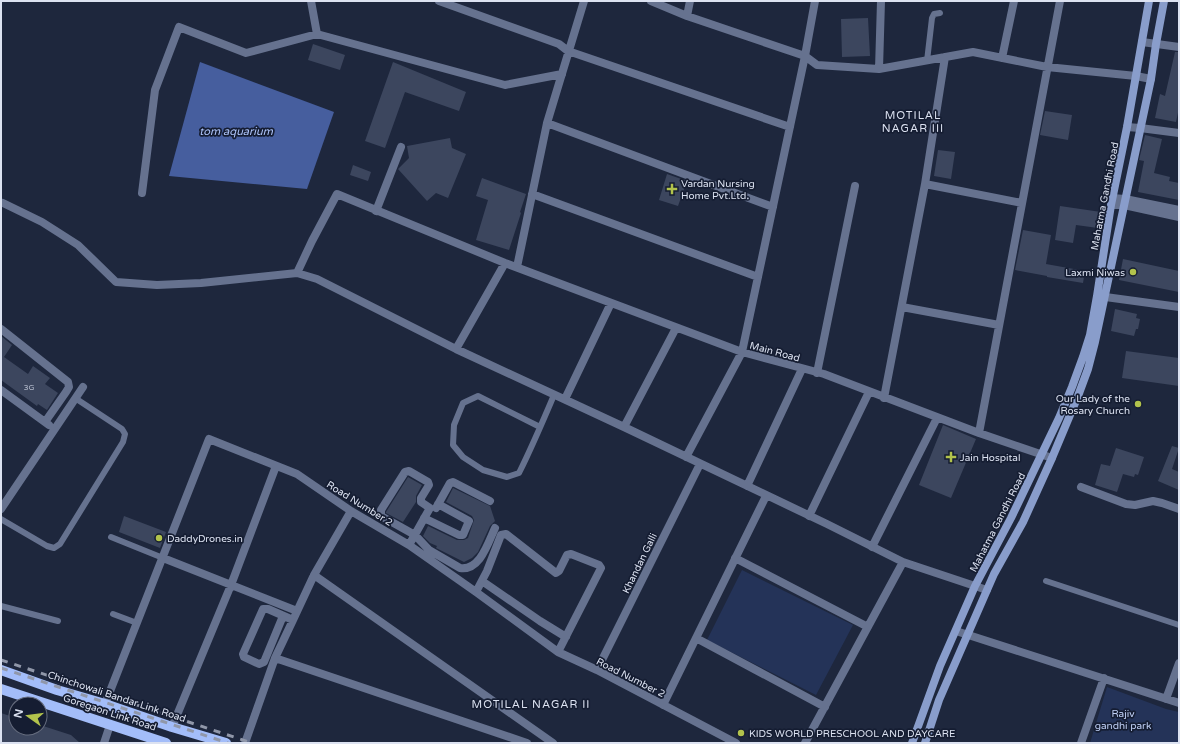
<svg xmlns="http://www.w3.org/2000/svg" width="1180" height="744" viewBox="0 0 1180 744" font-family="'Varela Round',sans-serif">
	<rect width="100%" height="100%" fill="#1e273d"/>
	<path fill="#243358" d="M742 570 853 625 816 695 707 640Z
		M1107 687 1166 709 1179 712V743H1090Z"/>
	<path fill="#465e9e" d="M200 62 334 112 307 189 169 176Z"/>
	<path fill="#3c465e" d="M868 18 870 56 842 57 841 19Z
		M313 44 345 55 340 70 308 60Z
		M1175 52H1179V108L1176 122 1155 118 1160 94 1165 96Z
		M393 62 466 92 459 111 405 92 385 148 365 141Z
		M1045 111 1072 115 1068 140 1040 135Z
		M1145 135 1162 139 1154 173 1170 177 1169 181 1179 183V200L1138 192 1144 161 1139 160Z
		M450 138 452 148 466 154 448 198 436 193 427 201 398 169 409 158 407 146Z
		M938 150 955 152 951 179 934 176Z
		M353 165 371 172 368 181 350 175Z
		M667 174 687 181 678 206 659 200Z
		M482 178 526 194 520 212 521 213 509 250 476 240 488 200 476 196Z
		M1060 206 1101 212 1098 228 1076 225 1073 243 1055 240Z
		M1023 230 1051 235 1046 264 1085 271 1083 283 1047 277V276L1015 270Z
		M1123 259 1179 271V292L1119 280Z
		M1115 309 1137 314 1136 318 1140 319 1138 329H1136L1134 336 1111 331Z
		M1 336 12 345 4 357 28 374 33 366 50 378 45 384 58 393 47 410 38 404 37 406 1 380Z
		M1126 351 1179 358V386L1122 378Z
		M943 425 976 439 951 498 919 485Z
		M1172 446 1179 448 1172 469 1179 472V490L1158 481Z
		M1116 448 1144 457 1138 475 1135 474 1134 477 1123 474 1117 492 1095 485 1101 464 1110 466Z
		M408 477 422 485 416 496V502L403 522 386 513V512Z
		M453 488 490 506 495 521 490 526 478 552 472 558 464 562 436 548 437 546 430 543 423 536 428 526 457 540H464L468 538 474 520 472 516 446 502Z
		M124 516 166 532 160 548 119 532Z
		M1 713 16 718V728H40V725L71 735 80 743H1Z"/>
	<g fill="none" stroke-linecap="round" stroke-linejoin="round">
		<path stroke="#66728f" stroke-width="6" d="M927 61 932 18 934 14 940 13
			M540 427 478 396 463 403 454 425 453 445 463 457 483 470 507 477 519 473C532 447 543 421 554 395
			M1 519 47 546 54 548 60 544 123 442 125 434 122 429 75 398
			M111 537 163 558
			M1046 581 1179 625
			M1 606 58 621
			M113 614 137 623"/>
		<path stroke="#66728f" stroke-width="8" d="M311 1 317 34
			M439 1 559 44 568 51 790 127
			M651 1 687 16 805 56 815 1
			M687 16 690 1
			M1142 42 1179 47
			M945 57 925 184 1022 203
			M1002 58 1014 1
			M879 69 881 1
			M547 123 773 207
			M1127 127 1140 128 1179 133
			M142 193 155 90 179 27 246 53 317 34 505 85 562 74
			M532 194 758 277
			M3 203 42 222 78 245 116 282 157 285 201 283 297 273 317 279 456 349 624 427 827 524 903 562 987 590
			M376 211 401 147
			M517 267 547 123 584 1
			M297 273 312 241 337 194 505 263 742 352 824 374 979 433 1052 458
			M1098 296 1179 307
			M902 307 999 325
			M1 329 68 382 69 387 66 392 45 422
			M456 349 505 263
			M817 373 855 186
			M1 390 49 425
			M884 398 925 184
			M565 399 611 303
			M624 427 676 328
			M979 433 1060 1
			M686 457 742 352 805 56 817 65 879 69 973 52 1047 67 1136 76 1151 79
			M747 486 802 369
			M1081 487 1126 504 1135 505 1153 501 1162 503 1179 509
			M436 508 450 483 453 482 490 501
			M1 509 83 387
			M809 516 869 392
			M424 518 459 535H463L469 521 438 504
			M409 545C416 533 423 520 430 508L421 502V498L429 485 428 482 409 471 405 472 381 510V516L415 535 429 550 460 568C480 571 488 543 495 528
			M872 547 937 418
			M163 558 297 611
			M735 558 868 627
			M314 575 553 743
			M482 581 540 621 566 637
			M476 592 487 571 501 535 506 534 556 573 559 571 567 555 571 554 599 565 601 568 558 652
			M283 616 264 662 259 664 244 657 243 654 263 609H268L293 620
			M956 631 1179 703
			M696 638 825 707
			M275 658 527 743
			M597 670 700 464
			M1166 699 1179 663
			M105 704 209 439 297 474 351 511 409 545 476 592 558 652 597 670 736 743
			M663 705 766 496
			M172 727 231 585 276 466
			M104 743 110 725
			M245 743 275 658 293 620 314 575 351 511
			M805 743 903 562
			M1081 743 1104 678"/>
		<path stroke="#66728f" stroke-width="8" d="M1112 198 1125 199 1179 210
			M1111 205H1124L1179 217"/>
		<path stroke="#899dcb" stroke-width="8" d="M912 743 940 666 975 586 1011 518 1059 418 1072 387 1083 357 1090 335 1097 296 1111 205 1127 127 1149 1
			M925 743 939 700 994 574 1023 522 1052 458 1078 396 1088 369 1095 342 1151 79 1156 44 1164 1"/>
		<path stroke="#a3bdf9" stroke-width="10" d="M1 670 57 690 105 704 172 727 226 743
			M1 689 166 743"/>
		<path stroke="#9097a9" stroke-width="3" stroke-dasharray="7 7" stroke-linecap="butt" d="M1 660 252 743
			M1 668 228 743"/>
	</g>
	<g fill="#b2c34c" stroke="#151d32" stroke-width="1.5">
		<path d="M670 183h4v4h4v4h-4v4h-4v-4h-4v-4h4z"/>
		<circle cx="1133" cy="272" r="4"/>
		<circle cx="1138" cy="404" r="4"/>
		<path d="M949 451h4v4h4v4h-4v4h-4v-4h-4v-4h4z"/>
		<circle cx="159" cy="538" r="4"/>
		<circle cx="741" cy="733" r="4"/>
	</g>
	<g text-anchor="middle" stroke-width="3.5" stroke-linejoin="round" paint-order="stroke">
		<g font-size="8" fill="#b4bbcc">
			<text x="29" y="390">3G</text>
		</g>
		<g font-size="10" fill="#dce2f1" stroke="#151d32" text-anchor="start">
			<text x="681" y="187">Vardan Nursing<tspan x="681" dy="12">Home Pvt.Ltd.</tspan></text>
			<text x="1125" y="276" text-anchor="end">Laxmi Niwas</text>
			<text x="1130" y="402" text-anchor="end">Our Lady of the<tspan x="1130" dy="12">Rosary Church</tspan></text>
			<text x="960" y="461">Jain Hospital</text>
			<text x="167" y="542">DaddyDrones.in</text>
			<text x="749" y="737">KIDS WORLD PRESCHOOL AND DAYCARE</text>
		</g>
		<g font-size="10" fill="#dce2f1" stroke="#151d32">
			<text transform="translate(1104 196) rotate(-79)" y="4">Mahatma Gandhi Road</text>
			<text transform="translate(775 351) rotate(15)" y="4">Main Road</text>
			<text transform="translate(360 503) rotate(32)" y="4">Road Number 2</text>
			<text transform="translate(997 522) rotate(-63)" y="4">Mahatma Gandhi Road</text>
			<text transform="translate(639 563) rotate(-64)" y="4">Khandan Galli</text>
			<text transform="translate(631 677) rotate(27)" y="4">Road Number 2</text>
			<text transform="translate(117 696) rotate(18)" y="4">Chinchowali Bandar Link Road</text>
			<text transform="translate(110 712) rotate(18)" y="4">Goregaon Link Road</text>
		</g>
		<g font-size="10" fill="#c0d0f5" stroke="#151d32">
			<text x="1123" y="717">Rajiv<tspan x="1123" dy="12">gandhi park</tspan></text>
		</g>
		<g font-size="11" letter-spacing="1" fill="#dce2f1" stroke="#151d32">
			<text x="913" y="119">MOTILAL<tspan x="913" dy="13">NAGAR III</tspan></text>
			<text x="531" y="708">MOTILAL NAGAR II</text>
		</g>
		<g font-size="11" font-style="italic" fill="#aec5fc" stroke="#151d32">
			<text x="236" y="135">tom aquarium</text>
		</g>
	</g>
	<rect width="1180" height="744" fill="none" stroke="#dce2f1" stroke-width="4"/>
	<g transform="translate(28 716) rotate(284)"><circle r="19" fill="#151d32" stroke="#656c7e"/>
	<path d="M0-3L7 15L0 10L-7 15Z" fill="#b2c34c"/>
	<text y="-6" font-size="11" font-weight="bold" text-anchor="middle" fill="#dce2f1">N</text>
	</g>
</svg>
